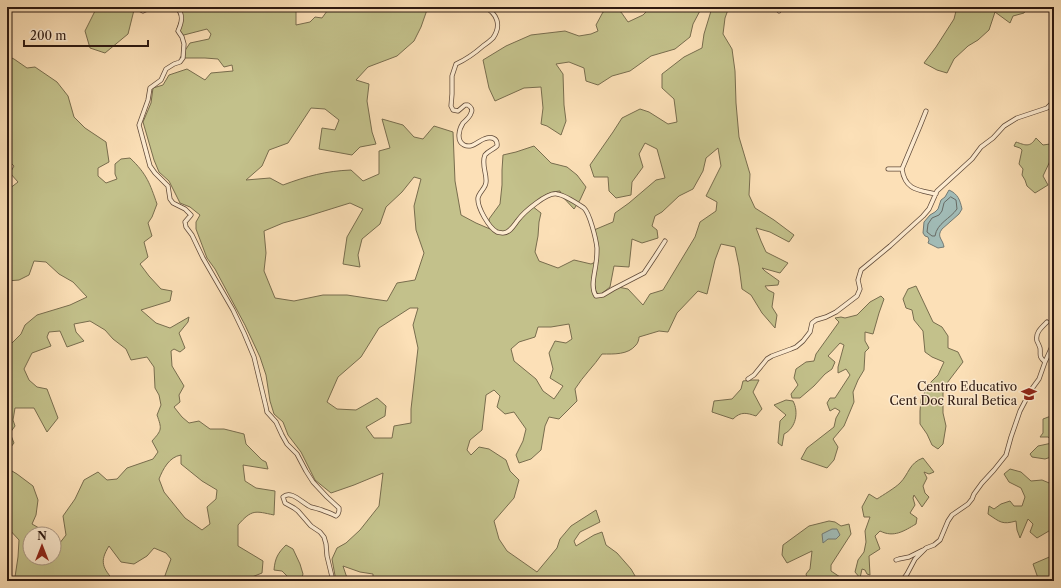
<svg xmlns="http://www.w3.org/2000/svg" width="1061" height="588" viewBox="0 0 1061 588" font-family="'Libre Caslon Text',serif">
	<rect width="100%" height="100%" fill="#fce0b7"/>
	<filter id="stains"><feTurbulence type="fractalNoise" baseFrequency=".005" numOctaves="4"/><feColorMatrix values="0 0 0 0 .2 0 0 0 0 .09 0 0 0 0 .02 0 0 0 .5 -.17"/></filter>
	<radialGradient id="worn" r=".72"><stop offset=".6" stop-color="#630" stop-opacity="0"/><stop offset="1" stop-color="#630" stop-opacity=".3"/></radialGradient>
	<path fill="#c3c18b" stroke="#786d4e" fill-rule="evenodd" d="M97 7H137L134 10 128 34 105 53 90 48 85 31Z
		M182 7H285L296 9V25L310 22 315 17 322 18 330 7H428L421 27 414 41 397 56 368 67 356 80 369 84 367 101 372 132 376 144 360 147 352 155 319 149 322 128 335 130 339 120 325 109 311 108 288 143 269 150 262 166 246 180 270 178 283 185C307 176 326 171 351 170L363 181 379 174V151L390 148 382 119 403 125 414 137 423 139 434 126 453 132 455 181 461 215 476 223 490 229 489 219 500 204 502 185V170L503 155 516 152 534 146 551 163 567 167 577 175 586 187 580 200 574 209 561 195 560 191C547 192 541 198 532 206L541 213 539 222 538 236 535 252 539 261 558 268 574 260 591 264 598 261 594 230 613 222 615 213 629 203 656 180 665 178 657 149 645 143 639 154 643 167 632 182 631 195 616 198 609 191 608 177H594L590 165 613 132 622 118 640 109 649 112 668 124 677 122 674 99 662 88V74L684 57 702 48 704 34 711 11 708 7H729L725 18 723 34 732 49 735 71 736 103 739 137 750 174 749 195 755 208 774 220 794 235 789 242 770 232 756 228 761 241 766 252 788 263 780 273 762 268 765 271 779 281 778 285 765 286 768 290 774 293 772 307 777 315 775 328 762 313 751 295 742 289 739 266 735 247 721 244 715 260 707 294 698 291 677 313 668 332 659 331 639 337C639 339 638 343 636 345 628 355 614 354 602 354 594 366 583 376 575 389L577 401 559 419 549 417 545 426 541 450 531 459 519 463 516 455 523 441 526 429 514 412 505 414 497 407 500 396 494 390 486 395 482 430 470 440 467 450 471 455 479 447 489 449 506 460 510 471 519 480 514 498 494 521 499 539 507 551 537 572 557 548 560 539 571 526 596 510 600 522 580 532 574 541 576 546 594 535 602 532 606 545 617 553 631 569 638 581H373V574L360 572 343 566 346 575 349 581H336L332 559 337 548 346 543 360 530 379 506 383 473 354 485 331 493 315 480 301 452 288 435 283 422 274 414 270 401 266 375 260 357 245 325 215 269 207 258 196 229V222L200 215 190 207 180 203 169 181 159 172 154 160 143 122 151 103 153 88 163 85 169 75 187 69 205 80 211 73 233 71 232 65 224 67 218 59 205 58H180L190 43 209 39 211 34 207 29 180 36 176 32 180 20 179 13ZM718 148 721 166 706 196 717 202 716 211 700 222 695 237 663 290 650 294 643 305 628 289 618 287 602 296 601 294 610 287 614 266 629 267 632 239 642 243 658 238 657 230 652 226 655 216 662 212 679 196 693 189 703 171 706 158ZM414 177 421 179 414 206 416 230 424 253 415 280 397 283 387 301 373 299 347 295H323L294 301 275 298 264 271 266 253 264 231 283 223 305 217 350 203 363 209 347 237 343 264 360 267 358 255 362 239 380 224 386 207 402 192ZM410 308H418L413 325 418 348 411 409V423L394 426 392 438H374L366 427 385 416 386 406 377 398 356 410 337 409 327 402 338 377 361 357 379 328ZM569 324 572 339 566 343 555 341 549 353 553 369 550 378 563 386 554 399 543 391 536 379 514 361 511 349 519 342 535 337 538 327H551Z
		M651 7H702L693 24 690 37 675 49 651 56 630 71 612 76 598 85 586 81 584 68 569 62 556 64 563 74 564 105 566 121 561 135 547 126 541 124 543 108 541 87 524 88 495 101 489 88 483 60 506 46 531 35 565 31 579 36 591 34 598 31 596 25 603 12 612 9 621 12 628 22 643 15Z
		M957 7H1028L1024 13 1013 16 1010 23 995 12 989 30 978 40 968 46 954 59 947 73 937 70 924 63 936 47 954 19Z
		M7 56 14 59 27 68 35 67 57 82 68 96 74 117 85 128 106 142 109 162 98 168V176L106 183 117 179 115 174V164L121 159 130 158C147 174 150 184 157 204L152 217 148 223 152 236 144 242 148 257 140 264 149 276 161 289 172 291 170 301 141 310 156 323 170 328 189 317 188 322 179 333 185 348 180 352 174 349 171 351 172 366 184 386 179 395 180 402 174 407 182 417 189 423 199 421 210 429H224L244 434 246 444 262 460 266 462 268 469 243 465 245 481 256 488 275 491 274 515C255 511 252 509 238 525V546L263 561 262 573 252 577 250 581H163L171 559 166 553 154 548 147 556 134 564 121 562 109 546C99 562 103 568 114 581H17L15 577 18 557 19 540 7 527V468L17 474 33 486 38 500 36 515 32 524 46 532V534H30V558H54V544H59L66 535 63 516 75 499 84 480 98 472 107 480 117 479 127 468 153 459 158 452 152 441C162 430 162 429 157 415L161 405 159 395 155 388 154 367 147 357 131 360 126 349 113 339 105 330 90 321 74 324 76 332 84 341 67 347 60 331 49 332 47 337 51 346 32 353 24 369 29 380 37 387 47 389 58 418 47 432 34 408H15L13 420 15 426 10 433 14 443 7 452V359L9 355 11 344 21 334 25 325 37 315 70 305 87 297 73 282 59 274 46 262 34 261 29 275 19 280 7 281V260L10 257 7 253V189H9L18 182 10 173 14 166 7 159ZM181 455V464L202 481 217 490 216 499 207 507 210 524 202 530 185 518 164 492 159 479C163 469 169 457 181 455Z
		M1036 138 1043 145 1050 144 1054 148V159H1051L1043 176 1048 185 1035 193 1027 186 1025 180 1022 175 1023 169 1019 164 1022 150 1020 148 1014 146 1016 142C1025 145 1030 148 1036 138Z
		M916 286 933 322 942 327 948 336V348L958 352 963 362 947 383 943 392V413L946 426 943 444 938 449 932 445 927 434 920 424V411L921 399 931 382 938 375 944 362 932 357 925 352 923 331 914 320 912 310 906 308 903 299 908 289Z
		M881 296 884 299 879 313 873 334 865 332V341L869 348 865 352 864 370 858 380 853 392 854 402 844 426 833 439 838 447 834 460 827 468 801 459 807 448 834 427 836 418 840 411 835 408 830 411 827 403 830 398H835L850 375 846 369 838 373V367L844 345 840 343 828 356 835 362 832 369 825 374 814 386 800 398H792L791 394 798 385 794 378 796 369 806 362 814 361 816 354 839 322 835 318 841 317 845 318 857 315 870 302Z
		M752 380H759L753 392 762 409 756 416C747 413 741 411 733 419L712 412 714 401 732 399 741 389 743 381Z
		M786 400 793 401C799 412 796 428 784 434L782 446 778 443 780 421 786 415 774 405Z
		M1051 416H1054V457H1051L1045 459 1032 457 1030 454 1038 446 1052 443V440L1048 437H1040L1043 433V419Z
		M923 458 934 472 929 474 924 472 927 478 923 486 925 493 929 497 922 507 914 495 913 498 915 505 910 513 917 518 916 524C904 531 894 538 880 531L875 536 880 549 869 556 870 575 867 574 865 570 862 569 860 578 855 572 858 560 864 552 866 542 865 531 870 517H864L862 507 869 494 877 499C883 495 895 488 900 483 909 474 909 463 923 458Z
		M1010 469 1021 472 1031 481 1042 480 1054 485V528L1037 538 1030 532 1033 524 1028 519 1020 538 1017 530 1016 521C1002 525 1000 522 988 514L989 506 994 509 1001 504 1010 501 1014 506H1022L1025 497 1021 488 1009 482 1004 474Z
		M829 521 835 522 841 526 849 524 851 534 831 565V571L840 577V581H808L806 574 810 569 812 551 787 563 782 555 783 545 809 526Z
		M286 545 293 549 300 564 303 574 301 581H292L282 571 274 570C275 558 278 553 286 545Z
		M1054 555V581H1039L1033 564Z"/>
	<path fill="#a1bbb6" stroke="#737a74" d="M949 190C958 194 960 200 962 209L959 214 942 229C936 237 943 239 944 247L938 248 928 243 929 240 928 237 925 236 923 233 924 222 930 215 935 212 938 209 941 200 945 197Z
		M832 529H837L840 535 836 539H828L823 543 822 534Z"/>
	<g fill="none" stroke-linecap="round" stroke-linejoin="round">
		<path stroke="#676a64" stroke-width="1" d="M951 197 956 200 957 209C950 219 937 223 935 236H932L927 232 928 224 932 218 939 215 942 211 944 203Z"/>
		<defs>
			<path id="street" d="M141 7V10L143 11 152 7
				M176 7C184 14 182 22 178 31L182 37 184 44 183 58 180 62 174 64 166 69 161 80 150 88 148 100 139 125 150 166 155 173 168 186 170 199 173 203 185 209 191 215 185 222 186 227 192 235 203 258 233 310 244 333 254 357 266 407 267 412 276 422 282 435 287 444 297 454 306 471 313 482 327 497 339 508V511L338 514 336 516C332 514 328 512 324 511 320 509 315 508 311 507 303 504 291 489 283 497L285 503 294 508 298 511 311 526 320 532 324 537 326 544 327 556 333 581
				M484 7C497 13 502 25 493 38 490 41 486 44 483 46 474 54 467 59 456 64L452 76V94L451 106 453 110 458 111 465 105H468C471 107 473 110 471 113 470 117 466 120 463 123 459 129 456 141 464 145 472 149 478 141 484 139 491 136 498 138 497 146 493 150 488 151 485 155 481 164 487 174 486 182 486 188 479 192 478 198 477 207 489 228 497 232 497 232 502 233 503 233 510 233 514 225 518 220 524 212 547 192 557 194 565 195 578 204 584 208 590 214 596 239 597 248 597 253 597 258 596 263 595 273 590 287 596 296L603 295 613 289 644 273 656 255 665 241
				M779 11 780 7
				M926 111 920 126 902 169C905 190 918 190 936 194
				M888 169H902
				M1045 362C1038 356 1041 355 1040 348 1039 345 1038 343 1037 341 1035 333 1041 328 1047 322
				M748 379 754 375 767 359 772 356 791 349 796 347 803 341 810 332 812 323 816 320 826 317 836 312 857 296 860 289 858 280 861 270 890 246 923 216 929 209 937 191 972 159 981 147 993 138 1004 126 1017 118 1047 108 1054 101
				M896 560 899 559 909 557 923 550
				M902 581 907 574 915 559 926 548 934 545 940 540 948 521 952 515 968 504 972 499 974 494 982 483 994 470 1006 455 1011 437 1020 411 1031 390 1039 379 1045 362 1054 342"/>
		</defs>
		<use href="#street" stroke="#614b3a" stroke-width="5"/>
		<use href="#street" stroke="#fdebd0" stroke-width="3.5"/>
	</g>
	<defs>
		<symbol id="school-bare" viewBox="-9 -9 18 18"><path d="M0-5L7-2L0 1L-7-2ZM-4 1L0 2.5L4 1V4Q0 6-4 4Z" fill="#8f2418" stroke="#fdebd0" stroke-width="2.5" paint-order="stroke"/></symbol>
	</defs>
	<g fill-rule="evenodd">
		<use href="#school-bare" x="1018" y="383" width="22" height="22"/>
	</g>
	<g text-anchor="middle" stroke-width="3" stroke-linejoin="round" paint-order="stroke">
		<g font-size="12" fill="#2d1911" stroke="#fdebd0" text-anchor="end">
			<text x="1017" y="391">Centro Educativo<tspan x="1017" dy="14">Cent Doc Rural Betica</tspan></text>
		</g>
	</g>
	<rect width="1061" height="588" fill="none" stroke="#fce0b7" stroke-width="24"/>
	<rect x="8" y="8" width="1045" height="572" fill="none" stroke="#2d1911" stroke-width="2"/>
	<rect x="12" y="12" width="1037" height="564" fill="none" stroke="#2d1911"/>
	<g transform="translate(42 546)"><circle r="19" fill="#fdebd0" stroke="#aa9784"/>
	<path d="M0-3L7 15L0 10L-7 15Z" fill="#8f2418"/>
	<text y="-6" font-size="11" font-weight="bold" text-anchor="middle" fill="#2d1911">N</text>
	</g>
	<path d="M24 40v6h124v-6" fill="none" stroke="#2d1911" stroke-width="2"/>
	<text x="30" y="40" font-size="12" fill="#2d1911" stroke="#fdebd0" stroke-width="3" paint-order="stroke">200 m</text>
	<rect width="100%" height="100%" filter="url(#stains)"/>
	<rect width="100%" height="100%" fill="url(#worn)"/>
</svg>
